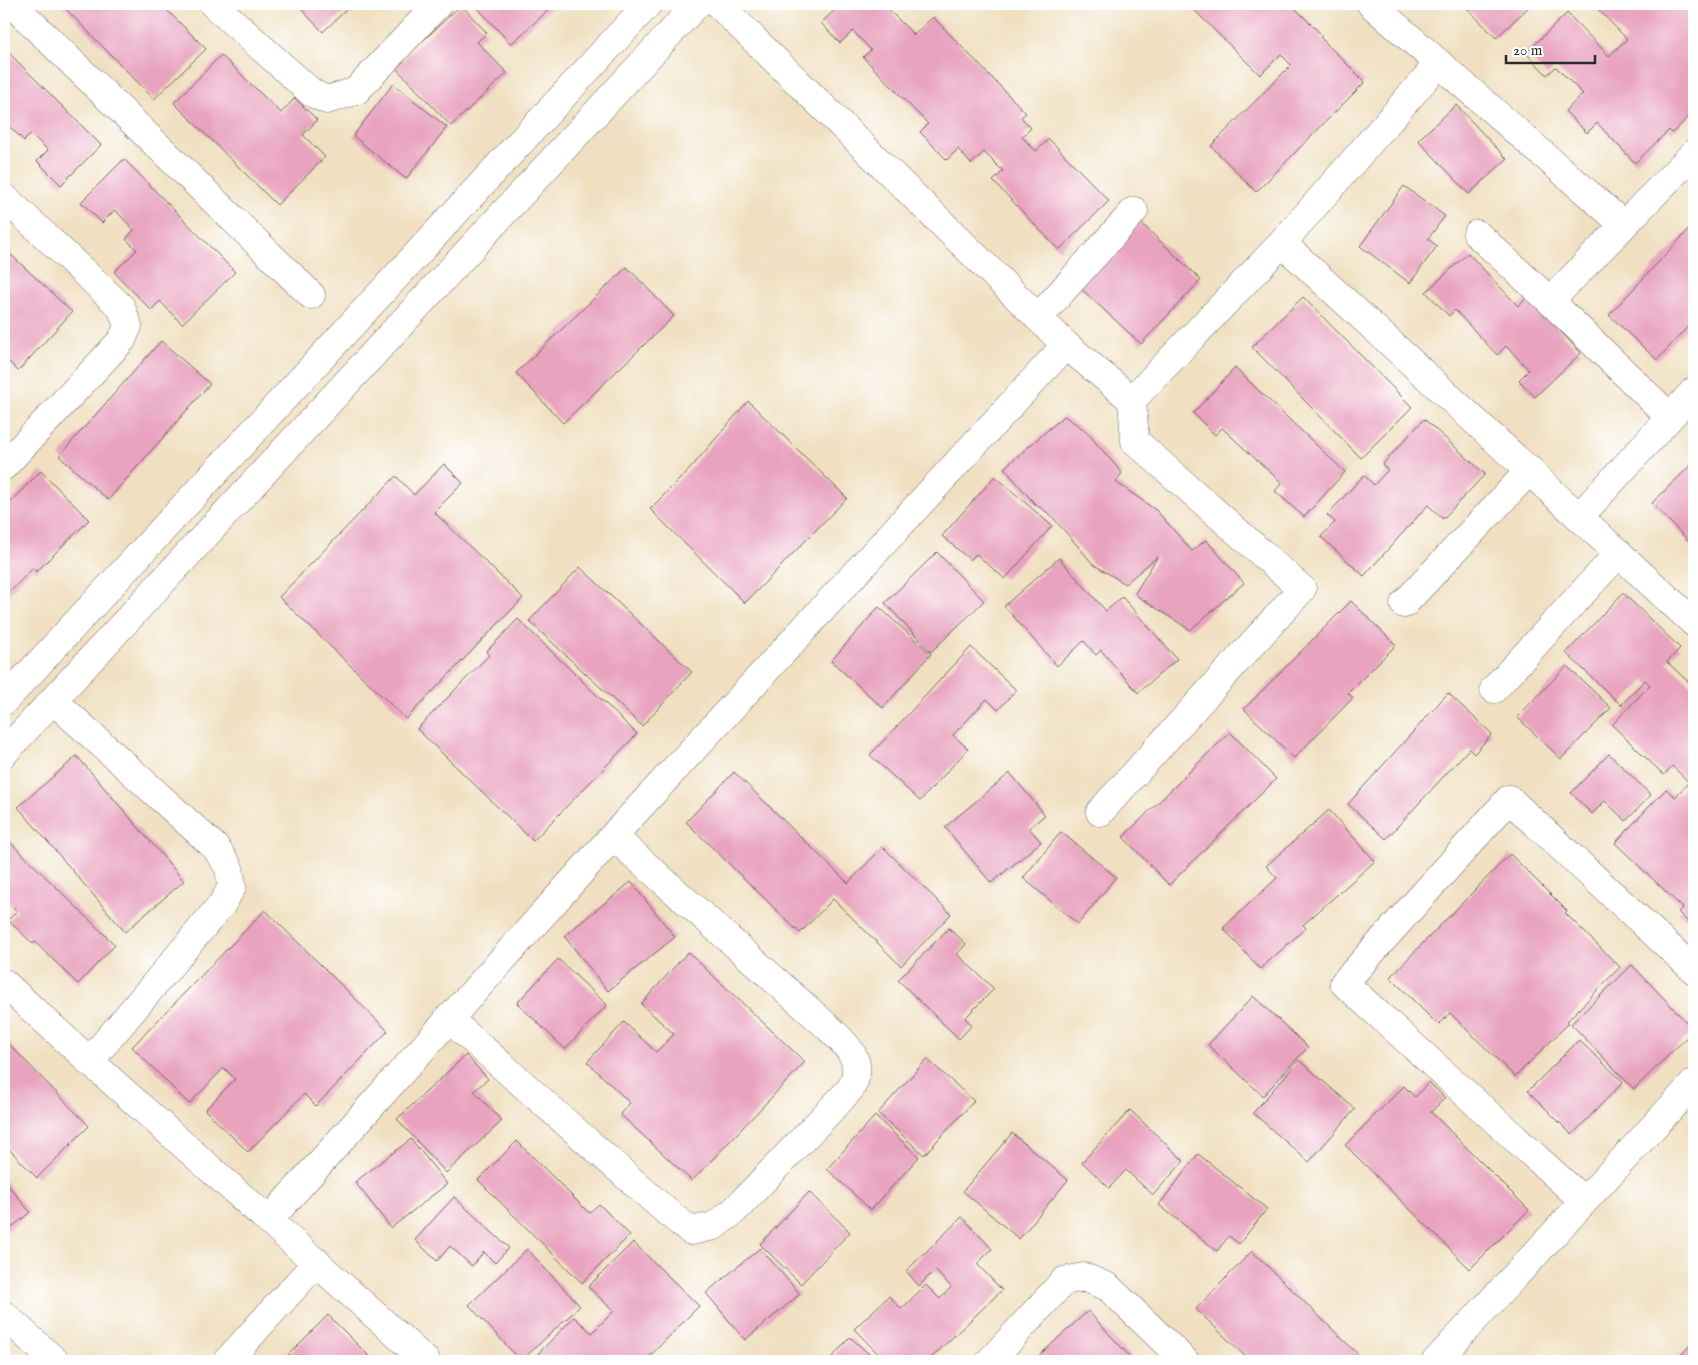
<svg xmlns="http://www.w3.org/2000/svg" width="1698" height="1365" viewBox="0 0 1698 1365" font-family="'IM FELL English',serif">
	<rect width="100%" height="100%" fill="#fff"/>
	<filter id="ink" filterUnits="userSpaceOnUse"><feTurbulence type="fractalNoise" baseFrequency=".02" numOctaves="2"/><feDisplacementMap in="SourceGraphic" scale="10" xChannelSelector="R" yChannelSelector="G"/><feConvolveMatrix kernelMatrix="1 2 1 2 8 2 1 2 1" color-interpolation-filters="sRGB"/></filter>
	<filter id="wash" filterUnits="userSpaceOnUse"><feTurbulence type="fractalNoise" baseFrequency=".0096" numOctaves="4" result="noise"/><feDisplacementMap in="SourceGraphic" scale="20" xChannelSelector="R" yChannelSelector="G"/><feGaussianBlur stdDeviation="1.12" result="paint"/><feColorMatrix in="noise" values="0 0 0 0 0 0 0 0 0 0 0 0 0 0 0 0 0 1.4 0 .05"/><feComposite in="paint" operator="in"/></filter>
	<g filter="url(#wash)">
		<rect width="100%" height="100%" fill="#f0e0c1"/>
		<g id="blocks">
			<path fill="#e8a3bf" d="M61 4H161L206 49 154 99Z
				M307 4H352L323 32 301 9Z
				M474 4H555L511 44Z
				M841 4H883L914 35 933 17 1026 113 1021 117 1031 128 1022 137 1036 151 1049 139 1109 201 1059 250 993 181 1003 171 984 152 971 164 958 149 947 160 920 132 928 124 863 57 871 50 853 31 840 43 821 23Z
				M1188 4H1291L1322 35 1320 37 1365 82 1256 192 1211 146 1291 65 1281 54 1260 75Z
				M1463 4H1532L1496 38Z
				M1593 4H1694V112L1672 133 1669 130 1635 163 1597 123 1587 133 1565 111 1583 94 1556 67 1547 75 1526 53 1567 13 1609 56 1627 39Z
				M461 5 487 33 477 42 507 73 451 126 395 67Z
				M4 48 101 145 61 185 37 161 48 150 31 134 24 141 4 121Z
				M221 55 281 113 295 98 317 120 303 135 325 157 277 205 174 103Z
				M393 84 447 127 406 179 353 136Z
				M1456 105 1507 159 1469 194 1418 140Z
				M124 159 235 272 182 324 160 301 151 310 114 272 137 250 126 239 134 230 115 210 102 223 81 202Z
				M1404 186 1445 216 1428 239 1437 246 1410 283 1360 246Z
				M1137 219 1201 280 1141 344 1076 284Z
				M1694 224V320L1657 360 1609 315Z
				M4 248 72 312 18 371 4 357Z
				M1468 253 1518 306 1528 297 1581 353 1535 397 1519 380 1529 370 1506 346 1497 355 1455 310 1449 316 1426 292Z
				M627 267 674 316 563 423 516 373Z
				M1303 297 1412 407 1361 458 1252 347Z
				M161 341 210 384 108 500 59 456Z
				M1235 368 1345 472 1304 517 1275 491 1282 483 1222 428 1215 435 1193 413Z
				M748 401 847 498 745 603 650 509 689 470Z
				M1064 416 1085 430 1122 473 1116 482 1157 511 1192 551 1206 540 1244 583 1190 630 1139 597 1135 593 1158 556 1125 584 1093 564 1051 515 1035 504 1004 468Z
				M1424 419 1485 474 1443 519 1428 505 1364 576 1321 537 1335 522 1327 515 1364 475 1374 485 1388 470 1382 465Z
				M1694 462V547L1652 503Z
				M444 464 463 483 434 512 523 598 406 719 279 597 396 476 414 495Z
				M41 471 89 520 36 572 33 568 4 598V508Z
				M995 476 1052 526 1005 579 976 554 970 560 942 536Z
				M937 552 984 601 931 652 885 603Z
				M1059 558 1106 611 1122 597 1177 659 1138 693 1101 650 1096 655 1084 641 1057 666 1004 606Z
				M580 567 692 672 642 726 529 621Z
				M1623 593 1680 648 1667 662 1694 687V928L1678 912 1683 908 1615 843 1666 789 1675 797 1689 782 1672 766 1664 775 1612 725 1650 685 1645 680 1621 705 1566 653Z
				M1351 601 1396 645 1348 693 1353 698 1294 758 1244 709Z
				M879 607 931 654 883 708 831 661Z
				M518 619 637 734 533 841 417 729 489 655 486 652Z
				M971 647 1016 690 998 710 987 699 953 735 968 749 920 801 870 755Z
				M1567 666 1611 708 1561 759 1517 717Z
				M1448 693 1492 734 1474 754 1469 749 1386 839 1348 804Z
				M1230 732 1276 779 1169 885 1123 837Z
				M1609 754 1651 795 1626 821 1605 801 1592 814 1571 793Z
				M77 756 184 881 125 932 18 807Z
				M734 772 848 883 883 847 951 914 901 966 833 899 800 933 686 822Z
				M1010 773 1045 815 1029 828 1041 842 991 883 945 827Z
				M1329 810 1375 861 1303 925 1306 928 1260 969 1223 928 1277 878 1266 866Z
				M1061 832 1116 877 1078 924 1023 878Z
				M6 838 115 945 78 984 35 942 33 944 8 920 17 911 4 898V840Z
				M1510 854 1567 911 1565 913 1620 967 1567 1021 1569 1023 1515 1077 1450 1013 1438 1025 1390 977Z
				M631 882 675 937 608 991 564 936Z
				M265 910 388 1031 316 1106 304 1094 248 1152 205 1110 235 1079 224 1068 189 1104 132 1047Z
				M949 928 966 944 957 954 994 989 965 1018 972 1025 959 1039 898 980Z
				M688 952 805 1062 692 1181 620 1114 630 1103 587 1062 624 1022 656 1052 674 1034 641 1004Z
				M558 959 607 1005 565 1049 517 1003Z
				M1632 965 1694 1030 1634 1089 1571 1024Z
				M1253 996 1308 1047 1263 1096 1208 1045Z
				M4 1039 89 1126 37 1178 4 1144Z
				M1579 1040 1623 1082 1572 1135 1528 1091Z
				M466 1055 488 1079 474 1091 502 1121 446 1173 397 1119Z
				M927 1059 974 1101 924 1155 878 1113Z
				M1299 1060 1355 1109 1309 1162 1253 1113Z
				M1429 1082 1445 1098 1431 1112 1529 1210 1470 1269 1345 1145 1404 1086 1415 1097Z
				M1130 1110 1184 1161 1153 1195 1126 1170 1109 1188 1082 1162Z
				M875 1116 919 1157 871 1210 827 1169Z
				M1012 1133 1068 1180 1019 1239 963 1191Z
				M411 1139 447 1184 391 1228 355 1182Z
				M517 1141 589 1213 599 1204 630 1235 582 1283 478 1180Z
				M1198 1154 1267 1209 1239 1244 1229 1236 1217 1251 1159 1205Z
				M4 1180 30 1212 4 1234Z
				M809 1192 850 1232 801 1284 760 1244Z
				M454 1197 509 1248 495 1263 484 1252 472 1266 450 1246 437 1261 415 1240Z
				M962 1217 992 1249 977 1264 1002 1290 928 1361H914L908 1356 903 1361H885L854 1329 889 1296 901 1309 926 1285 940 1299 951 1287 935 1270 919 1286 906 1271Z
				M633 1242 699 1306 645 1361H531L574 1317 592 1333 614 1311 588 1287Z
				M760 1248 800 1294 745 1340 706 1293Z
				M527 1249 580 1306 521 1361 469 1305Z
				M1252 1251 1365 1361H1270L1267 1359 1264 1361H1250L1196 1309Z
				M1088 1311 1134 1361H1033Z
				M328 1315 374 1361H282Z
				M850 1337 877 1361H829Z
				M1694 1341V1361H1675Z"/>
		</g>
	</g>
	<g filter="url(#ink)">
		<use href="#blocks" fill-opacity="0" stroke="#706a60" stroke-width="1"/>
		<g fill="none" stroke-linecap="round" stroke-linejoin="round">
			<defs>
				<path id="minor" d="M12 4 311 295
					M213 4 312 93 327 100 356 91 438 4
					M718 4 1066 345 1132 400
					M1371 4 1624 225
					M4 197 121 307 128 326 122 340 4 466
					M1477 234 1550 301 1670 417
					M1282 243 1694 623
					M1550 301 1694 153
					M1038 318 1134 211
					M1580 516 1694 391
					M1404 604 1530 470
					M1494 689 1619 553
					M53 700 216 848 229 868 232 887 222 904 89 1062
					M4 701 648 4
					M4 753 697 4
					M1100 812 1302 589 1135 441 1132 400 1282 243 1439 63
					M4 983C142 1111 286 1234 426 1361
					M448 1018 666 1211 691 1231 714 1226 734 1211 841 1099C845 1095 851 1089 853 1084 864 1059 846 1045 830 1029L613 836
					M1584 1201 1344 983 1509 799 1694 970
					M269 1220 613 836 1066 345
					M4 1315 55 1361
					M227 1361 317 1262
					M990 1361 1064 1281 1084 1277 1108 1287 1185 1361
					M1436 1361 1694 1083"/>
			</defs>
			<use href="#minor" stroke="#706a60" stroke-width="29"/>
			<use href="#minor" stroke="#fff" stroke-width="28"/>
		</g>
	</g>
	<rect width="1698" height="1365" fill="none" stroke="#fff" stroke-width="20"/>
	<path d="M1506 55v8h89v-8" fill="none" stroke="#2b2b2b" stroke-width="2.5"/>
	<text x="1513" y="55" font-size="15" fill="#2b2b2b" stroke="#ffffff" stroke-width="4" paint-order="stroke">20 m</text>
</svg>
